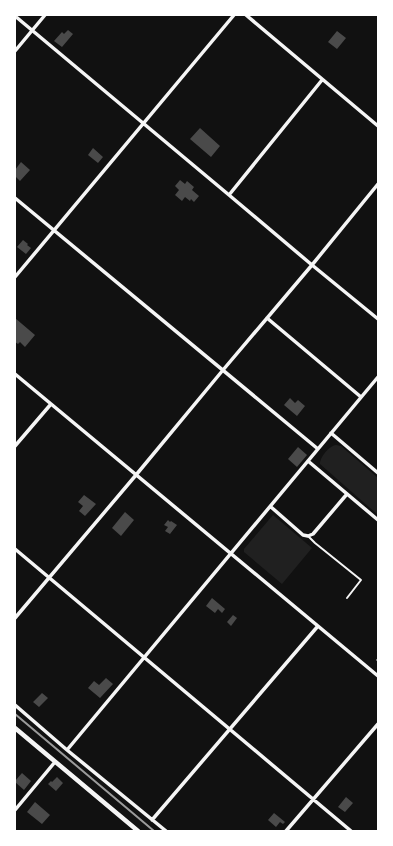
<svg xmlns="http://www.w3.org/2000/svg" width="393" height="846" viewBox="0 0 393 846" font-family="'DejaVu Sans',sans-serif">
	<rect width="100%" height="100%" fill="#111"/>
	<path fill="#202020" d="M336 445 341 446 378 478V515L320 464C320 457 329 446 336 445Z
		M273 515 312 548 282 584 244 552V549Z"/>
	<path fill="#4a4a4a" d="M68 30 73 34 62 47 54 41 62 32 64 34Z
		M337 31 346 38 337 49 328 42Z
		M200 128 220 146 211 157 190 139Z
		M93 148 103 157 98 163 88 155Z
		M21 162 30 170 20 181 15 176V170Z
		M180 180 185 184 187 181 194 187 192 190 199 196 194 202 191 199 190 201 185 197 182 201 175 195 179 190 175 186Z
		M23 240 28 244 27 245 31 248 26 254 17 247Z
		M15 318 35 335 25 347 20 342 18 344 15 342Z
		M290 398 295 403 298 400 305 406 297 416 284 405Z
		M298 447 307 455 297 467 288 459Z
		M84 495 96 504 85 516 79 511 83 506 78 502Z
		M125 512 134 520 121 536 112 528Z
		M168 520 170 522 171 521 177 525 170 534 165 531 168 527 164 525Z
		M212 598 225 609 222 613 218 609 215 613 206 606Z
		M233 615 237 618 231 626 227 622Z
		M106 678 113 684 100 698 88 688 94 681 99 685Z
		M42 693 48 698 39 707 33 702Z
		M22 773 31 781 24 790 15 782V781Z
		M57 777 63 783 56 791 48 784 51 781 52 782Z
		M346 797 353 803 345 812 338 807Z
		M35 802 50 815 42 824 27 812Z
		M274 813 285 822 283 824 280 822 276 827 268 820Z"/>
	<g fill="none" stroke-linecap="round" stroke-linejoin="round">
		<path stroke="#f5f5f5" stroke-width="1.5" d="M377 660 378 659"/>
		<path stroke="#f5f5f5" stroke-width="2" d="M308 536 315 543 361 580 347 598"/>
		<path stroke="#f5f5f5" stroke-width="3.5" d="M246 15 378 126
			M15 16 229 195 312 265 378 319
			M15 51 45 15
			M229 195 322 80
			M15 198 318 449
			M15 277 234 15
			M267 318 361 397
			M15 374 378 676
			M331 433 378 473
			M15 446 51 404
			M308 461 378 520
			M271 507 303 535 308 536 313 534 347 494
			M15 549 351 831
			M15 618 136 475 223 370 312 265 378 184
			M15 705 67 750 166 831
			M67 750 378 377
			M15 810 55 762
			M152 820 318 626
			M286 831 378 724"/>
		<path stroke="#f5f5f5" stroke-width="4.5" d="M15 728 138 831"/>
		<path stroke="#9a9a9a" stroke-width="2" d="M15 714 154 831"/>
	</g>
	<rect width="393" height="846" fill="none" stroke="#ffffff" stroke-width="32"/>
</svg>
